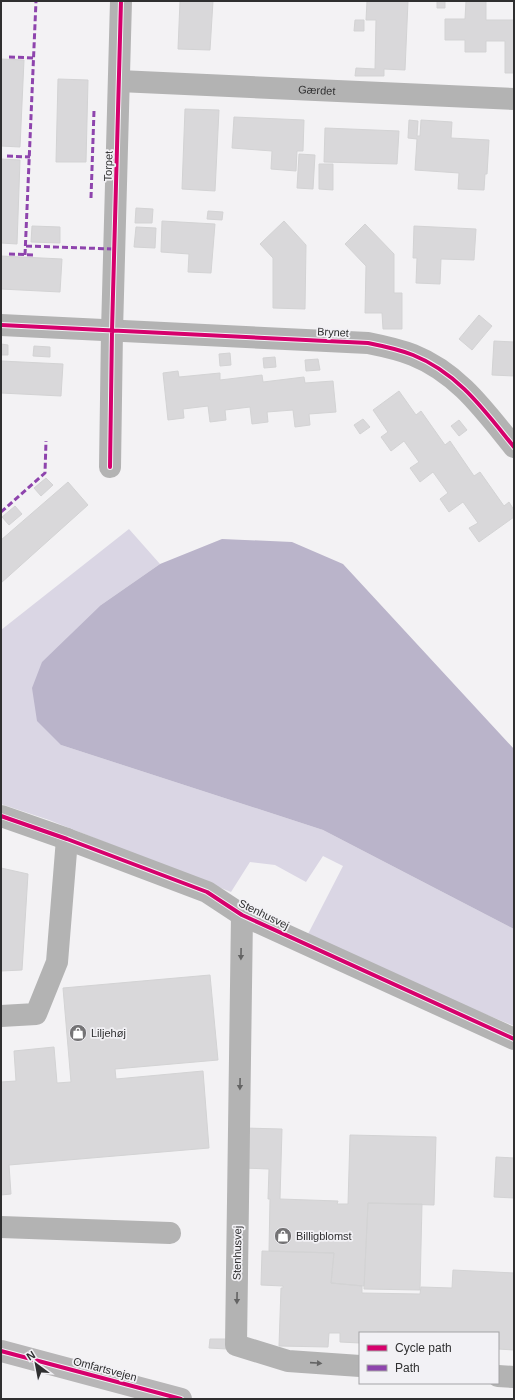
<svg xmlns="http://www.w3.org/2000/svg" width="515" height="1400" viewBox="0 0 515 1400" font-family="Helvetica,sans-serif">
	<rect width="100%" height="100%" fill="#f3f2f4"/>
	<path fill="#dad6e4" d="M129 529 160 564 101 605 61 745 323 830 514 929V1026L326 949 308 934 343 866 323 856 306 882 275 865 250 862 231 892 49 820 1 804V630Z"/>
	<path fill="#bab4ca" d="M222 539 292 542 343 564 514 749V929L323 830 61 745 37 721 32 688 42 662 101 605 160 564Z"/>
	<path fill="#d9d8da" stroke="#d3d3d4" d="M180 1H213L210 50 178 49Z
		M367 1H408L405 70 384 69V76H355L356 68 375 69 376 20H366Z
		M437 1H445V8H437Z
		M466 1H486V20H514V73H505V41H486V52H465V40H445V19H465Z
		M355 20H364V31H354Z
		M1 59 24 60 20 147 1 146Z
		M58 79 88 80 86 162H56Z
		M185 109 219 110 215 191 182 189Z
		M234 117 304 120 303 151H297L296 171 271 169 272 151 232 148Z
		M409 120 418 121 417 136H420L421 120 452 122 451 138 489 140 487 174H485L484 190 458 189 459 173 415 170 417 139 408 138Z
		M325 128 399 131 397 164 324 162Z
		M299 154 315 155 313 189 297 188Z
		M1 159 20 160 17 244 1 243Z
		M319 164H333V190L319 189Z
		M136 208 153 209 152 223H135Z
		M208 211 223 212 222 220 207 219Z
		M162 221 215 224 211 273 188 272 189 254 161 252Z
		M284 221 306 245 305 309 273 308V258L260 244Z
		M365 224 394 254V293H402V329H383L382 313H365L366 266 345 244Z
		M32 226 60 227V243L31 242Z
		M414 226 476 229 474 260 441 259 440 284 416 283 417 258H413Z
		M136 227 156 228 155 248 134 247Z
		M1 256 62 259 60 292 1 289Z
		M479 315 492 326 472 350 459 339Z
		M494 341 514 342V388V376L492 375Z
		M1 344 8 345V355H1Z
		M34 346 50 347V357L33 356Z
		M230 353 231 365 220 366 219 354Z
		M275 357 276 367 264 368 263 358Z
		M318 359 320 370 306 371 305 360Z
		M1 361 63 364 61 396 1 393Z
		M178 371 179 377 220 373V380L262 375 263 382 304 377 305 383 333 381 336 412 309 414 310 425 295 427 293 410 267 412 268 422 252 424 250 407 225 410 226 420 210 422 208 406 183 409 184 418 168 420 163 373Z
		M399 391 416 415 421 411 445 445 450 441 474 476 480 472 504 506 509 502 514 510V517L479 542 469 528 478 523 463 502 449 512 440 499 448 493 433 472 420 482 410 468 419 462 404 441 391 451 381 437 388 432 373 410Z
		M363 419 370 427 360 434 354 425Z
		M459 420 467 430 459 436 451 426Z
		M46 478 53 485 41 496 34 488Z
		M68 482 88 505 1 583V540Z
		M15 506 22 514 9 525 2 517Z
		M1 868 28 874 22 970 1 971Z
		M210 975 218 1060 115 1069 116 1079 203 1071 209 1148 9 1165 11 1194 1 1195V1082L16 1081 14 1051 54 1047 57 1083 71 1082 63 988Z
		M244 1128 282 1129 280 1199 338 1201 337 1204H348L350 1135 436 1137 434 1205 368 1203 364 1286 331 1283 334 1253 269 1251 270 1199H268L269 1169 243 1168Z
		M496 1157 514 1158V1198L494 1197Z
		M368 1203 422 1204 420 1290 364 1289Z
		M262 1251 334 1253 331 1283 362 1286V1293L420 1294 421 1287 452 1288 453 1270 514 1273V1350L498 1349V1333L377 1332V1333H360V1343L340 1342V1333H329L328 1347 279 1346 281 1288H283V1286L261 1285Z
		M210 1339H228L227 1349 209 1348Z"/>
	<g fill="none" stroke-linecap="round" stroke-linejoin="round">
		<g stroke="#b3b3b3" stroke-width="22">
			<path id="s1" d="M119 81 514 99"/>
			<path d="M1 325 368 343C383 346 398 349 413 355 458 373 484 410 514 447"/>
			<path d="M110 467 112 331 121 1"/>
			<path d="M1 816 67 839 207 892 242 915 514 1039"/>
			<path d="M242 915 236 1345 288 1361 360 1366"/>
			<path d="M1 1016 36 1014 57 962 67 839"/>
			<path d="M1 1227 170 1233"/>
			<path d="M498 1376 514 1377"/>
		</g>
		<path stroke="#b7b6b7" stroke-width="22" d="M1 1351 181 1399"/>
		<path stroke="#8e44ad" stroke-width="3" stroke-dasharray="6 3" stroke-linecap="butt" d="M9 57 34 58
			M7 156 30 157
			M91 198 94 111
			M26 246 114 249
			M9 254 34 255
			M25 255 36 1
			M1 512 45 473 46 441"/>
		<defs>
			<path id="cycleway" d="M1 325 368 343C383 346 398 349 413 355 458 373 484 410 514 447
				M110 467 112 331 121 1
				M1 816 67 839 207 892 242 915 514 1039
				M1 1351 181 1399"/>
		</defs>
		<use href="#cycleway" stroke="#f2f1f5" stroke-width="6"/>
		<use href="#cycleway" stroke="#d6006c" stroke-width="4"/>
	</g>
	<defs><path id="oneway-solid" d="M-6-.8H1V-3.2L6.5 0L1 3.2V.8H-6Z"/></defs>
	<g fill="#646464">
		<use href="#oneway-solid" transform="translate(241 954) rotate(91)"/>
		<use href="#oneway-solid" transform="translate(240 1084) rotate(91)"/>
		<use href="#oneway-solid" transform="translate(237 1298) rotate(91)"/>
		<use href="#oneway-solid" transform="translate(316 1363) rotate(4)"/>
	</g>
	<defs>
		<symbol id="shop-disc" viewBox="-11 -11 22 22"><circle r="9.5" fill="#747375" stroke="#f2f1f5"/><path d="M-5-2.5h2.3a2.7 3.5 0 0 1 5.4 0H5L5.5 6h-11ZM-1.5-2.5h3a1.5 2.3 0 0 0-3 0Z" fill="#fff"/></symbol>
	</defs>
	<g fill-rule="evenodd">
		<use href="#shop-disc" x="68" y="1023" width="20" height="20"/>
		<use href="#shop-disc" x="273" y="1226" width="20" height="20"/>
	</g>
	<g text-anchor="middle" stroke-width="3.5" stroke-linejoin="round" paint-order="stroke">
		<g font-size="11" fill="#2f2f30" stroke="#f2f1f5">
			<text dy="4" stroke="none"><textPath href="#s1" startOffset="198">Gærdet</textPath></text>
			<text transform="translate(108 166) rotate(-88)" y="4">Torpet</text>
			<text transform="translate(333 332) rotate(3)" y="4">Brynet</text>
			<text transform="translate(264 914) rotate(26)" y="4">Stenhusvej</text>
			<text transform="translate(237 1253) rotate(-89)" y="4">Stenhusvej</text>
			<text transform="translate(105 1369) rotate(15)" y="4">Omfartsvejen</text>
		</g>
		<g font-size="11" fill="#2f2f30" stroke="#f2f1f5" text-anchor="start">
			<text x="91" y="1037">Liljehøj</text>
			<text x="296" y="1240">Billigblomst</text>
		</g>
	</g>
	<rect width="515" height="1400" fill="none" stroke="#2f2f30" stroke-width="4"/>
	<rect x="359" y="1332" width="140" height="52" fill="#f2f1f5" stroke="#a4a3a6"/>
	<rect x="367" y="1345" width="20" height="6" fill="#d6006c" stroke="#a4a3a6"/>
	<text x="395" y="1352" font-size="12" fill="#2f2f30">Cycle path</text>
	<rect x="367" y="1365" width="20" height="6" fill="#8e44ad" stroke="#a4a3a6"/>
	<text x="395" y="1372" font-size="12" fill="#2f2f30">Path</text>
	<g transform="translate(36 1364) rotate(328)" stroke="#f2f1f5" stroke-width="3" paint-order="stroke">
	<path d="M0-3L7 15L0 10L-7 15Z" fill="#2f2f30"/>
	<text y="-6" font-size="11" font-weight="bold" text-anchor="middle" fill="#2f2f30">N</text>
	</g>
</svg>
